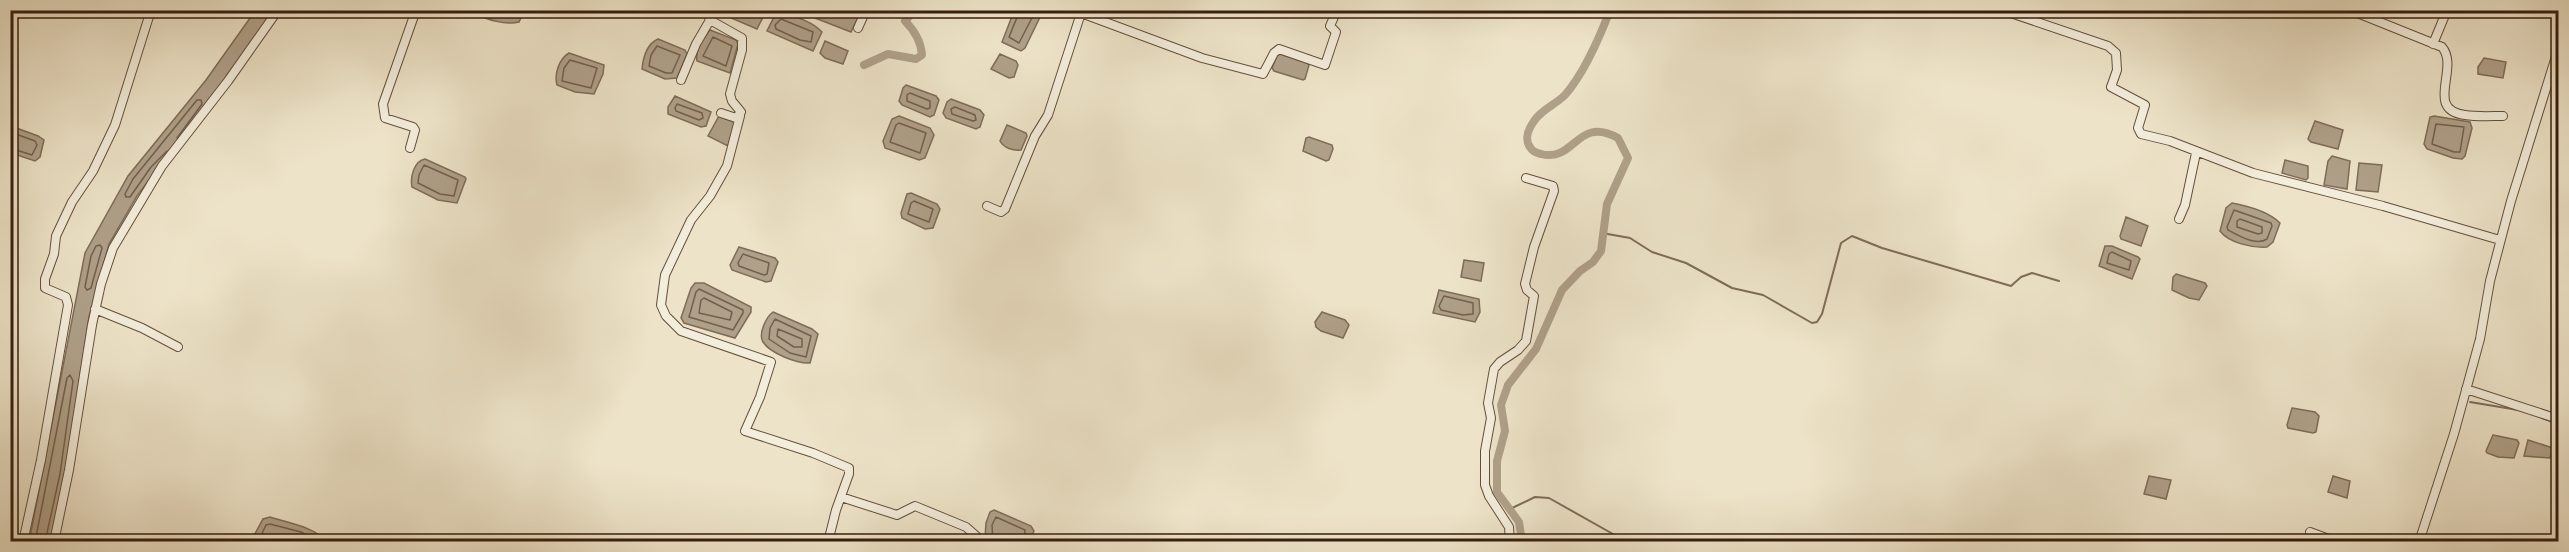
<svg xmlns="http://www.w3.org/2000/svg" width="2569" height="552" viewBox="0 0 2569 552" font-family="'IM FELL DW Pica',serif">
	<rect width="100%" height="100%" fill="#ede3c8"/>
	<filter id="stains"><feTurbulence type="fractalNoise" baseFrequency=".00333" numOctaves="4"/><feColorMatrix values="0 0 0 0 .2 0 0 0 0 .09 0 0 0 0 .02 0 0 0 .5 -.17"/></filter>
	<radialGradient id="worn" r=".72"><stop offset=".6" stop-color="#630" stop-opacity="0"/><stop offset="1" stop-color="#630" stop-opacity=".3"/></radialGradient>
	<path fill="#afa089" stroke="#7f6c58" stroke-width="1.5" d="M255 11H272L259 34 137 196 109 244 89 317 65 475 51 541 29 542 85 253 128 176 206 80Z
		M466 11H524L519 22C501 26 483 17 466 11Z
		M715 11V10L766 11 757 29Z
		M777 11C792 16 811 20 822 32L813 51 767 31Z
		M797 11H861L851 32Z
		M1014 11H1043L1025 48 1021 51 1002 42Z
		M710 30 736 40 738 44 730 73 697 61C695 50 703 38 710 30Z
		M658 39 685 50 687 54 677 78 665 79 642 69C643 58 647 44 658 39Z
		M825 41 848 51 843 64 825 58 820 53Z
		M569 53 604 65 603 74 594 94 575 92 557 85C554 74 559 59 569 53Z
		M1000 54 1016 61 1018 65 1014 77 1009 78 991 69Z
		M1280 54 1307 63 1309 65 1305 79 1303 80 1274 71 1272 68 1277 56Z
		M2484 58 2506 62 2503 78 2478 74V67Z
		M906 85 936 96 939 100 934 115 930 117 902 105 899 101 903 88Z
		M675 96 711 112 706 126 701 127 668 114V107Z
		M951 99 980 110 984 115 980 127 976 129 946 118 943 113 947 102Z
		M719 116 736 123 728 146 708 136Z
		M899 116 930 128 934 135 925 158 919 160 885 148 883 141 892 119Z
		M2434 116 2470 122 2472 128 2465 156 2462 159 2453 158 2427 149 2424 144 2430 117Z
		M2315 121 2343 130 2338 149 2311 142 2308 139Z
		M1007 125 1026 133 1027 136 1021 150C1013 151 1004 148 1000 141Z
		M11 126 38 136 44 140 40 157 35 161 11 153Z
		M1309 137 1332 145 1333 149 1329 160 1326 161 1303 151 1306 138Z
		M2332 156 2350 161 2347 189 2324 185 2328 161Z
		M425 159 465 177 466 179 457 203 438 200 412 187C410 177 414 161 425 159Z
		M2285 160 2308 166V178L2306 180 2282 173Z
		M2359 163 2382 165 2378 192 2356 190Z
		M911 193 937 204 940 209 933 228 925 229 902 218 901 213 907 194Z
		M2232 203C2248 206 2268 211 2280 223L2273 242 2267 247C2252 248 2229 243 2220 231L2226 208Z
		M2126 217 2148 226 2141 246 2121 239 2120 236Z
		M2105 246H2112L2138 257 2140 259 2132 279 2099 266Z
		M739 247 775 258 778 262 771 281 766 282 732 270 730 265Z
		M1464 260 1484 263 1481 281 1461 277Z
		M2176 274 2205 283 2207 286 2199 300 2189 298 2172 290 2173 277Z
		M695 283H704L751 307V312L735 338 684 323 681 318 691 288Z
		M1439 290 1479 299 1480 312 1475 322 1433 313Z
		M773 312 812 329 818 334 810 363C797 364 770 353 763 342 758 334 766 317 773 312Z
		M1322 312 1345 320 1349 325 1343 338 1321 331 1316 327 1315 322Z
		M2292 408 2315 412 2319 416 2316 432 2313 433 2288 428 2287 425Z
		M2493 435 2517 440 2519 443 2514 458 2498 457 2487 453 2486 451Z
		M2528 440 2553 448 2550 458 2524 456Z
		M2149 476 2171 480 2166 499 2144 494Z
		M2333 476 2350 481 2347 498 2328 492Z
		M994 510 1031 526 1034 531 1029 541H991L985 538 986 523 990 512Z
		M270 517C284 522 319 528 324 541H251L263 519Z"/>
	<g fill="none" stroke-linecap="round" stroke-linejoin="round">
		<path stroke="#735f4c" stroke-width="1.5" d="M1020 10 1009 37 1019 43 1036 10
			M781 19 813 32 811 42 800 40 776 29 775 25Z
			M713 37 732 46 726 66 703 56Z
			M657 46 680 55 672 73H666L649 66 651 55Z
			M570 60 597 68 591 88 562 81 564 68Z
			M910 93 930 101V108L927 109 907 101V95Z
			M677 104 702 113 703 118 699 120 676 111 675 108Z
			M955 107 975 115 976 120 973 121 952 114 951 109Z
			M899 123 926 133 920 153 890 142 896 125Z
			M2436 124 2464 127 2460 152H2454L2432 144Z
			M10 132 35 141 37 145 32 155 10 148
			M167 151 151 167 130 197H126L125 194 133 179 197 100H201L202 104 177 138
			M424 165 458 180 454 196 440 194 418 183 419 175Z
			M914 201 933 209 929 222 908 214 911 203Z
			M2234 210 2271 223 2272 226 2267 239C2256 246 2239 236 2228 230L2227 227Z
			M2240 219 2262 227V233L2258 234 2237 227V221Z
			M100 245 102 248 91 288 87 290 85 287 91 256 96 246Z
			M2112 252 2131 261 2129 270 2107 263 2109 254Z
			M743 254 769 263 767 274 764 275 739 266 738 263Z
			M699 289 743 310V313L733 330 689 317 696 292Z
			M1444 296 1473 303V314L1463 315 1441 310 1439 306Z
			M704 298 732 312 730 320 699 313 701 300Z
			M775 319 811 336 806 357 790 353 769 339 770 328Z
			M778 329 802 339V347H794L777 336Z
			M35 542 67 378 70 375 73 381 60 474 45 542
			M258 542 266 525 270 524 301 532 318 542
			M993 542 992 525 996 517 1025 530 1024 542"/>
		<path stroke="#7f6c58" stroke-width="2" d="M1602 233 1630 238 1652 252 1686 263 1732 288 1763 295 1812 323 1817 322 1822 314 1841 243 1852 236 1882 248 2011 286 2021 277 2032 273 2059 281
			M2470 402 2524 411
			M2537 416 2558 424
			M1510 509 1535 497 1549 498 1620 538 1645 542"/>
		<path stroke="#afa089" stroke-width="8" d="M864 65 888 54 916 59 922 55C921 41 915 31 905 21L915 10
			M1522 542 1519 522 1497 492V461L1505 431 1501 405 1508 385 1536 349 1562 290 1580 271 1593 262 1601 251 1607 204 1628 158 1618 138C1577 115 1575 163 1541 154 1536 153 1532 151 1530 147 1524 139 1529 128 1534 121 1542 109 1555 105 1565 95 1585 72 1599 39 1610 10"/>
		<defs>
			<path id="street" d="M706 10 710 20 742 38V50L730 94 732 101 741 112 736 118 721 113
				M2002 10 2108 46 2116 53 2117 70 2111 87 2145 105 2138 128 2141 134 2170 141 2253 173 2383 206 2500 240
				M2350 10 2442 47C2460 68 2424 110 2465 115 2477 117 2491 116 2503 116
				M1081 13 1202 58 1263 74 1274 53 1279 49 1325 65 1336 32 1330 26 1337 10
				M858 28 866 10
				M2433 44 2447 10
				M681 80 696 44 710 20
				M740 116 727 166 710 196 691 220 665 275 661 305 666 316 681 331 771 362 760 397 745 431 813 453 849 468V474L836 510 828 542
				M410 148 415 130 413 127 385 118 383 104 416 10
				M987 206 1001 212 1005 209 1035 136 1048 115 1082 10
				M2179 219 2185 205 2196 153
				M95 309 142 328 178 347
				M2466 389 2558 419
				M841 497 897 515 915 506 966 527 983 542
				M2310 532 2337 542
				M23 542 41 460 68 305 66 297 45 288V279L54 254 56 236 72 202 93 171 115 125 151 10
				M54 542 69 470 92 325 101 284 113 248 162 166 228 81 278 10
				M1510 542 1509 527 1489 496 1485 485V451L1491 418 1488 403 1494 369 1500 362 1518 350 1526 341 1534 296 1527 290 1525 284 1534 247 1554 191 1553 186 1526 178
				M2419 542 2454 434 2480 339 2490 281 2511 201 2558 50"/>
		</defs>
		<use href="#street" stroke="#644f3c" stroke-width="10"/>
		<use href="#street" stroke="#f3eddb" stroke-width="8"/>
	</g>
	<rect width="2569" height="552" fill="none" stroke="#ede3c8" stroke-width="36"/>
	<rect x="12" y="12" width="2545" height="528" fill="none" stroke="#371e0e" stroke-width="3"/>
	<rect x="18" y="18" width="2533" height="516" fill="none" stroke="#371e0e" stroke-width="1.5"/>
	<rect width="100%" height="100%" filter="url(#stains)"/>
	<rect width="100%" height="100%" fill="url(#worn)"/>
</svg>
